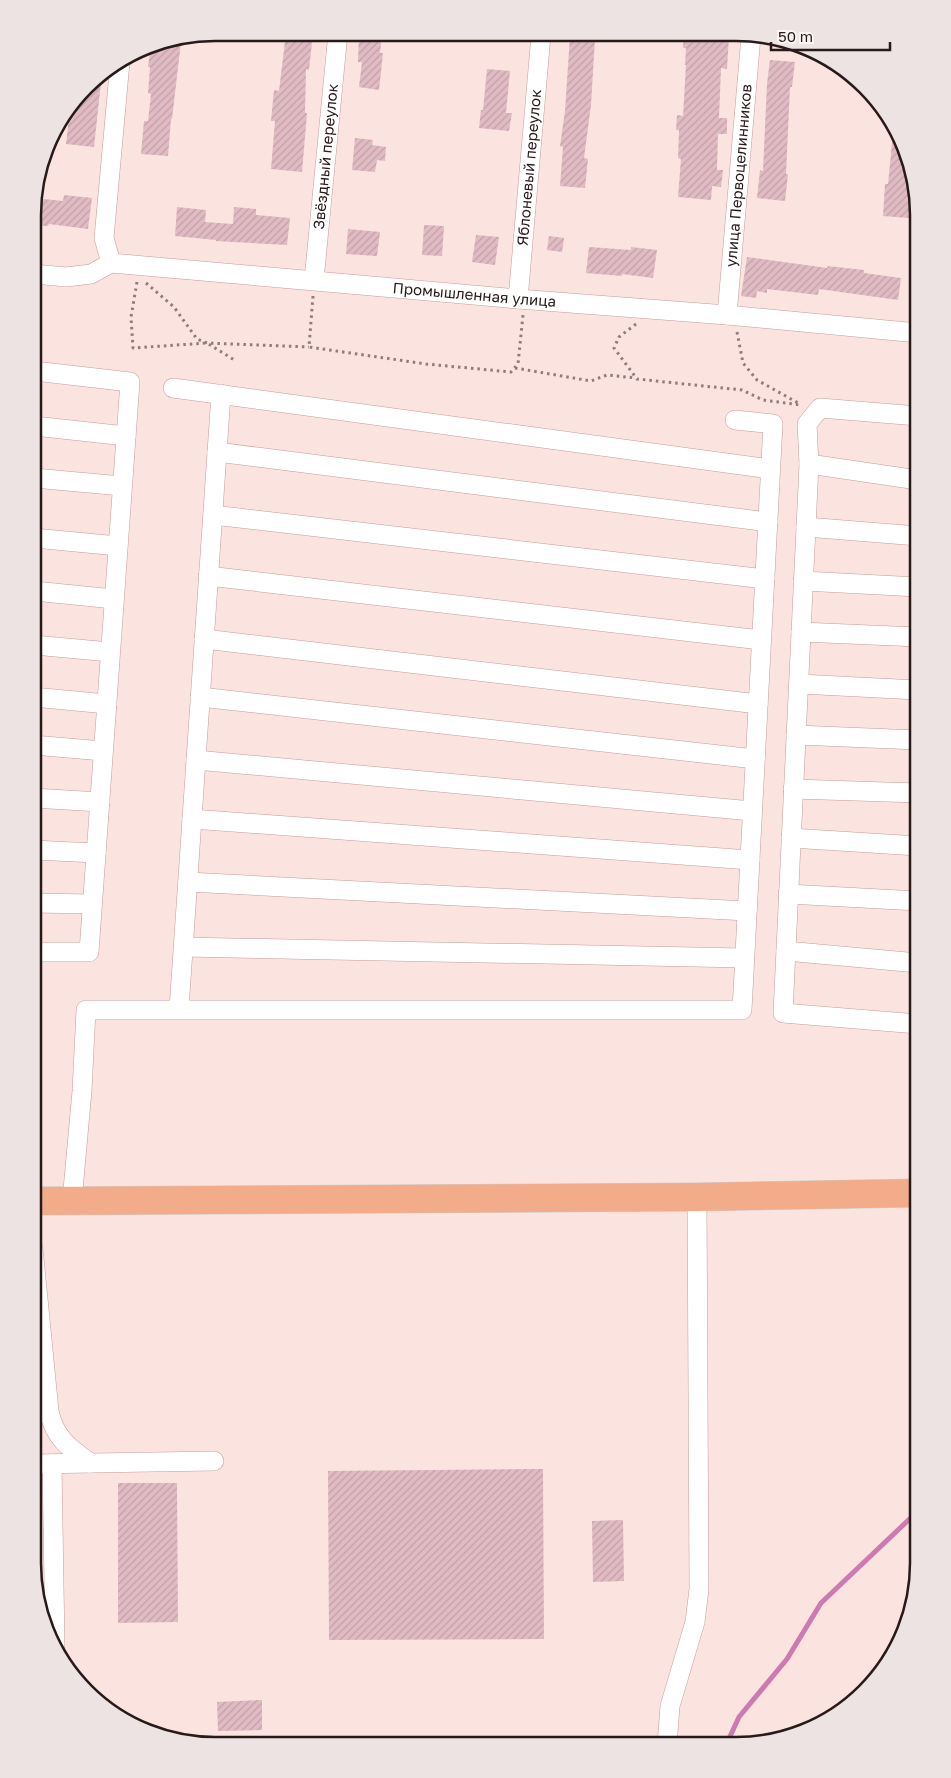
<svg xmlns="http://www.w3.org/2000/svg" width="951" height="1778" viewBox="0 0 951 1778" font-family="'Golos Text',sans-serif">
	<defs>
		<pattern id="building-hatch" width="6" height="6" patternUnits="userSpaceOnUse" patternTransform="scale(1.25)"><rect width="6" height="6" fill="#e1bbc3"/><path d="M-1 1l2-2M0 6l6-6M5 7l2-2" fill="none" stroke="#c1a0a7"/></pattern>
	</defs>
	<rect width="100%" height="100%" fill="#fbe3e0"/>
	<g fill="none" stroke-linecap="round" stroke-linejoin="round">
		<path stroke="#cd7ab0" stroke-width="5" d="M726 1745 739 1717 787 1659 821 1603 918 1511"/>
	</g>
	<path fill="url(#building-hatch)" d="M286 33H313L309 70 306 69 305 113H307L302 172 271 169 275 121H271L274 90 279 91Z
		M359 33 382 34 380 53H383L379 90 359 87 362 62H358Z
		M684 35 729 36 727 69 721 68 719 118H727V134H718L717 170H723L721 187 712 186 711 200 678 197 681 159 678 158 679 130H676L677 115 683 116 686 65H685L686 48H683Z
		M570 36 595 38 591 105 584 158 588 159 585 188 560 186 563 147 560 146 565 111Z
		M173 41 181 42 172 119H171L168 156 141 154 144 121H148L151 94 148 93 150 67H148L151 45Z
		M770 60 795 62 792 87H790L786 174H788L785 201 757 198 760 170 763 171 767 84Z
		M487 69 510 71 506 113H512L509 131 479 128 481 110H483Z
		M102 73 94 147 66 144 70 109 94 78Z
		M893 133 909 156 912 177 909 218 883 216 885 184H888Z
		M355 138 373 140 372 145 386 147 385 161 377 160 375 172 352 170Z
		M64 195 92 198 88 229 49 224 48 226 34 225V198L63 201Z
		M177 207 206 210 205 222 233 224 234 207 256 209V215L290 218 287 245 216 241V240L175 236Z
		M424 225 444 226 442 256 422 255Z
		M348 229 380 232 377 256 346 254Z
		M476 235 499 237 495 265 472 262Z
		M549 236 564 238 562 252 547 250Z
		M589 247 631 250V247L657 250 653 278 622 274V276L586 273Z
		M747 257 827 268 828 266 864 270V273L901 278 898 300 819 289 818 295 767 289V293L757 291 756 298 741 296Z
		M543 1469 544 1639 329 1640 328 1471Z
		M118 1483H177L178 1622 118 1623Z
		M623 1520 624 1581 593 1582 592 1521Z
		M262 1700V1730L218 1731 217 1702Z"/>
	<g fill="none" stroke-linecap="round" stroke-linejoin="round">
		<defs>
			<g id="minor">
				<path d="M111 263 104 238 120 62"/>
				<path id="s1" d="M34 274 66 277 91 274 111 263 518 299 727 315 918 333"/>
				<path id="s2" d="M314 280 338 33"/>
				<path id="s3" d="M518 299 541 35"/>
				<path id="s4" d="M727 315 751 36"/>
				<path d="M173 388 770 469"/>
				<path d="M34 426 126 436"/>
				<path d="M217 452 768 522"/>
				<path d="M809 464 918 480"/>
				<path d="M34 478 122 486"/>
				<path d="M213 515 765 579"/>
				<path d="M806 527 918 536"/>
				<path d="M34 538 118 546"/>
				<path d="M208 576 761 640"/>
				<path d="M803 581 918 587"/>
				<path d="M34 591 114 599"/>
				<path d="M801 632 918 637"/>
				<path d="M204 639 758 704"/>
				<path d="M34 645 110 652"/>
				<path d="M799 684 918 690"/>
				<path d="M33 697 107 704"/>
				<path d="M200 697 755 759"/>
				<path d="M796 735 918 740"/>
				<path d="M33 745 103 751"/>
				<path d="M196 760 752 811"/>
				<path d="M793 789 918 793"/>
				<path d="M33 798 100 802"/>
				<path d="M192 819 750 860"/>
				<path d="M791 838 918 846"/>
				<path d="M33 850 96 853"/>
				<path d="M188 882 747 911"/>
				<path d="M788 894 918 901"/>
				<path d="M33 903 92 904"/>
				<path d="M184 947 744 958"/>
				<path d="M786 951 918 963"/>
				<path d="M33 952H89L130 382 34 371"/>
				<path d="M179 1009 221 394"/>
				<path d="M918 1024 783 1013 809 464 807 424 820 408 918 416"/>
				<path d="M72 1201 82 1091 86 1010H742L773 424 735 420"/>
				<path d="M33 1248 49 1411C54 1437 69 1448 90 1463"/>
				<path d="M33 1464 214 1461"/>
				<path d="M52 1464 55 1645"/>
				<path d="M667 1745 670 1706 695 1622 699 1589 697 1197"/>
			</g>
			<path id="highway" d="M33 1201 697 1197 918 1193"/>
		</defs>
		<use href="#minor" stroke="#c39d99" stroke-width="20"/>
		<use href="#highway" stroke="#d0cdcc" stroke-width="29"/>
		<path stroke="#907d7b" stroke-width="3" stroke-dasharray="2.5 4" stroke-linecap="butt" d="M137 282 131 317 133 348 207 343 236 361
			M146 283 174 307 197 339 207 343 309 347
			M313 296 309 347 426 364 511 372 518 364 523 315
			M636 324 619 337 614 348 637 379 742 390 763 400 801 405
			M737 332 743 363 757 380 800 404
			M515 368 591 381 607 375 636 378"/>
		<use href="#minor" stroke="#fff" stroke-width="19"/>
		<use href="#highway" stroke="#f2ac8a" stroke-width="28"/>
	</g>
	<g text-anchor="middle" stroke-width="4.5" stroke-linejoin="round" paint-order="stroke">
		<g font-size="15" fill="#281a19" stroke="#fdf4f3">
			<text dy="5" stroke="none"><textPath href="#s2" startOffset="124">Звёздный переулок</textPath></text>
			<text dy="5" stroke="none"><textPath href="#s3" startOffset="132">Яблоневый переулок</textPath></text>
			<text dy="5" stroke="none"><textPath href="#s4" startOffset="140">улица Первоцелинников</textPath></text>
			<text dy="5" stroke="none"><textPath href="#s1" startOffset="445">Промышленная улица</textPath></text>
		</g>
	</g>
	<path d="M0 0H951V1778H0ZM215 41H736A174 174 0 0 1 910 215V1563A174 174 0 0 1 736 1737H215A174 174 0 0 1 41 1563V215A174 174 0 0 1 215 41Z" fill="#ece3e2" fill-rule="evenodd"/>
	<path fill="none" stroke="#281a19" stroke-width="2.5" d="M215 41H736A174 174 0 0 1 910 215V1563A174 174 0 0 1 736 1737H215A174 174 0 0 1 41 1563V215A174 174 0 0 1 215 41Z"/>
	<path d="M771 42v8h119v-8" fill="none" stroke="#281a19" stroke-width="2.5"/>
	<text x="778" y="42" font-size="15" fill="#281a19" stroke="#fdf4f3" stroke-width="4" paint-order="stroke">50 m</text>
</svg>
